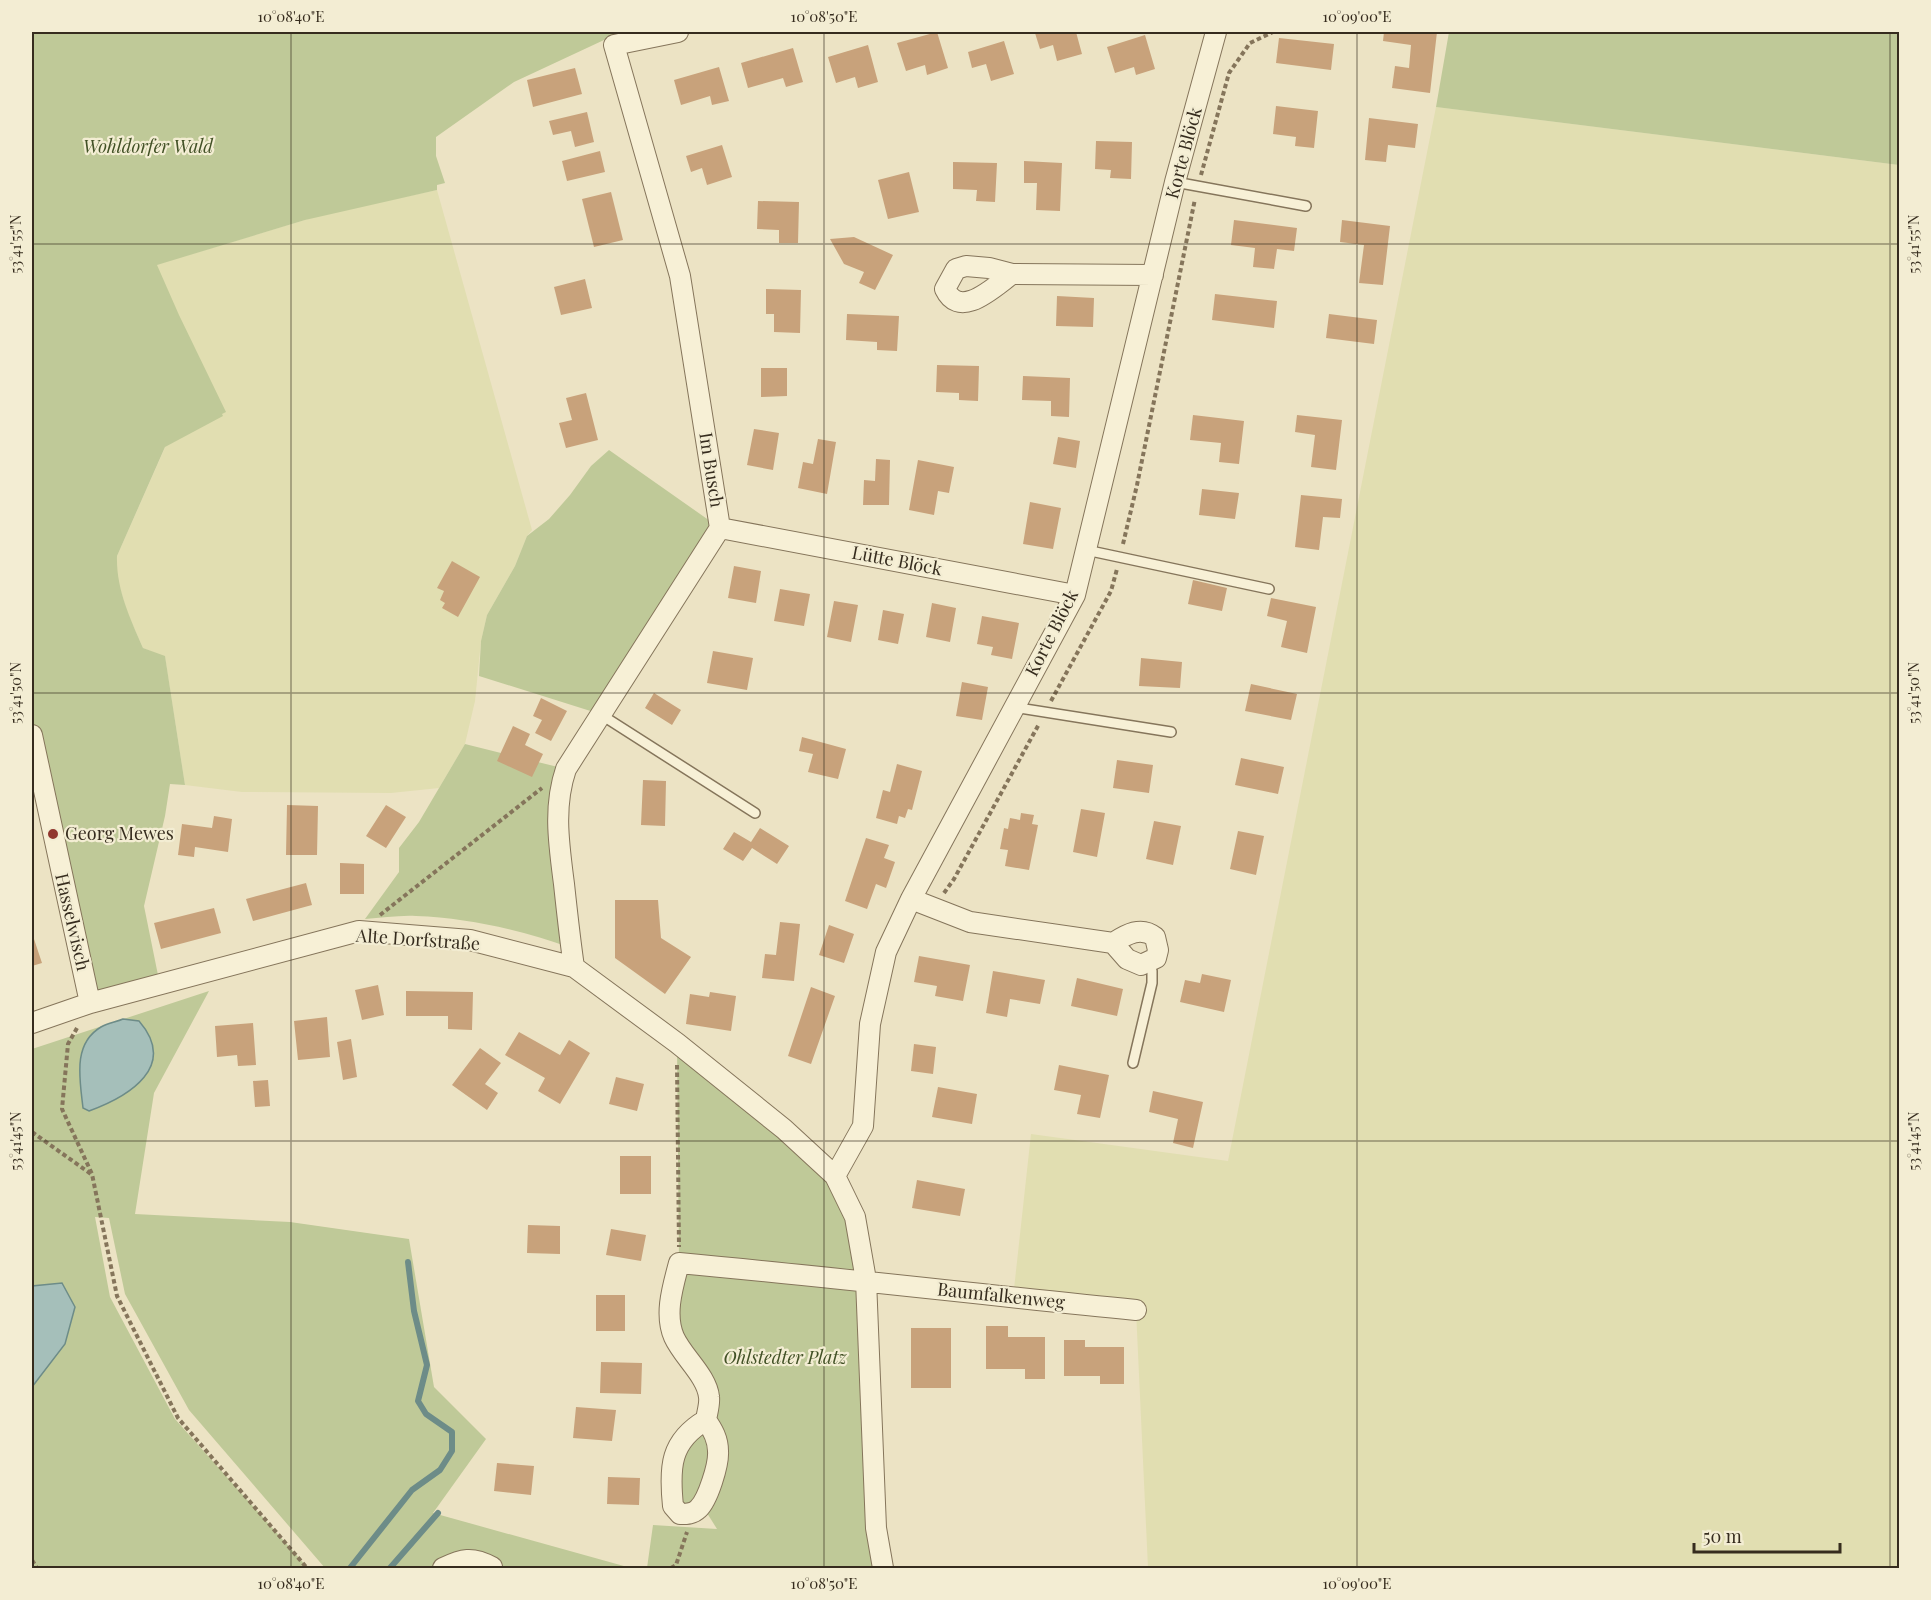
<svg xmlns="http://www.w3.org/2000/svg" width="1931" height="1600" viewBox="0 0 1931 1600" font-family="'Playfair Display',serif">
	<rect width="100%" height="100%" fill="#ece3c4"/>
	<path fill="#e1deb1" d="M1436 107 1899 165V1568H1148L1136 1310 1013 1298 1031 1134 1228 1161Z
		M437 190 532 530 527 536 515 566 487 615 481 641 475 701 465 744 439 788 391 793 242 792 185 785 165 657 143 648 127 612 116 574 117 556 167 443 155 265 328 213Z"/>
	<path fill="#bfc998" d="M32 32H617L604 40 514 82 436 137V156L445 183 437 185V190L305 220 157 265 179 315 226 412 222 414 223 416 165 447 117 556C116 589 130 618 143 648L165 656 185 785 170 784 165 816 144 906 160 985 90 1003 32 734Z
		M1449 32H1899V165L1436 107Z
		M609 450 720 528 600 714 479 676 481 641 487 615 515 566 527 536 549 519 570 495 591 466Z
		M465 744 566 769 571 948C521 930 469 918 416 916 400 915 382 918 365 919L399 872V848L419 822Z
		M209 991 154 1093 135 1214 290 1222 409 1239 434 1387 486 1439 433 1513 631 1568H325L189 1410 125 1294 109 1218 95 1217 110 1297 175 1419 308 1568H32V1049Z
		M677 1043 835 1176 855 1217 883 1568H647L653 1525 717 1529 702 1505 680 1514 672 1459 709 1399 674 1336 679 1263Z"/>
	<path fill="#a5bfba" stroke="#6d8c88" stroke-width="1.5" d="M123 1019 139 1021C178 1066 130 1096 89 1111L83 1108C80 1080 72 1044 101 1027 108 1023 116 1022 123 1019Z
		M62 1283 75 1307 65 1344 32 1387V1286Z"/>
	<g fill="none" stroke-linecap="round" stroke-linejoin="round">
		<path stroke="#6d8c88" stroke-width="6" d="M350 1568 412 1490 440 1470 452 1451V1432L426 1414 418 1401 427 1365 414 1311 408 1262
			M390 1568 438 1513"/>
	</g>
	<path fill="#c8a27b" d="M937 32 948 68 927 75 925 65 906 71 897 43Z
		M1040 32H1076L1082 54 1057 61 1053 45 1040 49 1035 33Z
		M1384 32H1437L1430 93 1392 88 1395 66 1409 68 1411 45 1383 41Z
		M1145 35 1155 69 1136 75 1134 67 1115 73 1107 47Z
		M1279 38 1334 44 1331 70 1276 63Z
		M1004 41 1014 74 991 81 986 64 972 68 968 52Z
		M868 45 878 82 858 88 855 77 836 83 828 57Z
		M793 48 803 82 786 87 783 78 748 88 741 63Z
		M719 67 729 101 712 105 710 96 681 105 674 80Z
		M575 68 582 94 533 107 527 80Z
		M1276 106 1318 111 1314 148 1295 146 1296 137 1273 134Z
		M587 112 594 142 575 147 571 131 553 135 549 121Z
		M1369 118 1418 124 1415 148 1388 145 1386 162 1365 160Z
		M1096 141 1132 142 1131 179 1110 178 1111 170 1095 169Z
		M722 145 732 177 707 185 702 168 691 172 686 156Z
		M600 151 605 172 567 181 562 161Z
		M1024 161 1062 163 1060 211 1036 210 1037 183H1024Z
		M953 162 997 163 995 202 976 201 977 190 953 189Z
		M909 172 919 212 888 219 878 180Z
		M611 192 623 240 594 247 582 199Z
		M758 201 799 202 798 243H779V230L757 229Z
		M1234 220 1297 228 1294 251 1277 249 1274 269 1253 267 1255 248 1231 245Z
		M1342 220 1390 226 1383 285 1359 283 1364 245 1340 242Z
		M854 237 893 255 875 290 859 283 864 272 844 264 830 239Z
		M585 279 592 308 561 315 554 287Z
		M766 289 801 290 800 333 774 332V314H766Z
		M1215 294 1277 301 1274 328 1212 320Z
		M1057 296 1094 298 1093 327 1056 326Z
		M847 314 899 316 897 351 877 350V342L846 340Z
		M1329 314 1377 320 1374 344 1326 338Z
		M937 365 979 366 978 401 959 400V393L936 392Z
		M761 368H787V396L761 397Z
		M1023 376 1070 378 1069 417 1051 416V401L1022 400Z
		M586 393 598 440 566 448 559 423 572 420 566 398Z
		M1193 415 1244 421 1239 464 1219 462 1221 443 1190 440Z
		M1297 415 1342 420 1336 470 1311 467 1315 435 1295 432Z
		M754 429 779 433 773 470 747 465Z
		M1058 437 1080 441 1076 468 1053 464Z
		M818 439 836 442 827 494 798 488 803 462 813 464Z
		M876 459 890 460 889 505H863L864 480 875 481Z
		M918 460 954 467 949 493 938 491 934 515 909 510Z
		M1202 489 1239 493 1235 519 1199 515Z
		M1301 495 1342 499 1340 518 1323 517 1319 550 1295 547Z
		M1030 502 1061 508 1053 549 1023 544Z
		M452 561 480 577 458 617 442 608 445 603 440 600 444 591 437 588Z
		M734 566 761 571 756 603 728 598Z
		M1193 580 1227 588 1222 611 1188 604Z
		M780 589 810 594 804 626 774 621Z
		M1271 598 1316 607 1307 653 1281 647 1287 621 1267 616Z
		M834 601 858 605 851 642 827 637Z
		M932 603 956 608 950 642 926 637Z
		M883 610 904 614 898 644 878 640Z
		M982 616 1019 623 1012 659 991 655 993 647 977 644Z
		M713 651 753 658 747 690 707 683Z
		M1141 658 1182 662 1180 688 1139 686Z
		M962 682 988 687 982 720 956 716Z
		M1251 684 1297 694 1291 720 1245 711Z
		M654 693 681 710 672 725 645 708Z
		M541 698 567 711 551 741 535 733 542 720 533 716Z
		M513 726 530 734 525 745 543 754 532 777 497 761Z
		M802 737 846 749 838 779 808 772 813 754 799 751Z
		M1241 758 1284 767 1278 794 1235 785Z
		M1117 760 1153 765 1149 793 1113 788Z
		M897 764 922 771 912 810 908 809 905 818 899 816 897 824 876 818 883 790 890 792Z
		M643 780 666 781 665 826 641 825Z
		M287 805 318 806 317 855H286Z
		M386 805 406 817 386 848 366 836Z
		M1081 809 1105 813 1097 857 1073 852Z
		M1021 813 1034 815 1032 824 1038 825 1029 870 1005 866 1008 850 1000 849 1004 828 1008 829 1010 818 1020 820Z
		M214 816 232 819 228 852 195 847 194 857 178 855 182 824 212 828Z
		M1154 821 1181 826 1173 865 1146 859Z
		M760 828 789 846 777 864 752 848 743 861 723 849 734 832 751 842Z
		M1238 831 1264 836 1256 875 1230 869Z
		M866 838 889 845 884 858 895 862 886 888 876 884 867 909 845 901Z
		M340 863 364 864V894H340Z
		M306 883 312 905 253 921 246 899Z
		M615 900H658L661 938 691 957 665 994 615 958Z
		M214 908 221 933 161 949 154 923Z
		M780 922 800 924 794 981 762 978 765 954 776 955Z
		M829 925 854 934 844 963 819 955Z
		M32 933 42 963 32 966Z
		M919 956 970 965 963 1001 935 996 937 986 914 982Z
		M993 971 1045 980 1040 1004 1010 999 1007 1017 986 1013Z
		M1202 974 1231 980 1224 1012 1180 1002 1185 980 1200 983Z
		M1077 978 1123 989 1117 1016 1071 1006Z
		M378 985 384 1015 362 1020 355 990Z
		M811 987 835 996 811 1064 788 1056Z
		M406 991 473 992 472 1030 448 1029V1016H406Z
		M710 992 736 996 731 1031 686 1024 690 994 709 997Z
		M327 1017 330 1057 298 1060 294 1021Z
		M253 1023 256 1065 238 1066 237 1055 217 1057 215 1026Z
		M519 1032 560 1055 569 1040 590 1053 560 1104 538 1091 545 1078 505 1055Z
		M351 1039 357 1077 343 1080 337 1042Z
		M914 1044 936 1047 933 1074 911 1071Z
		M480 1048 501 1063 485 1084 498 1093 487 1110 452 1085Z
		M1059 1065 1109 1075 1100 1118 1077 1114 1081 1095 1054 1090Z
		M616 1077 644 1084 637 1111 609 1104Z
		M268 1080 270 1106 255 1107 253 1081Z
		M938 1087 977 1094 972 1124 932 1117Z
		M1153 1091 1203 1102 1193 1148 1173 1143 1178 1119 1149 1112Z
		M620 1156H651V1194H620Z
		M917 1180 965 1189 960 1216 912 1208Z
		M528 1225 560 1226V1254L527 1253Z
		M611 1229 646 1235 641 1261 606 1255Z
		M596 1295H625V1331H596Z
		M986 1326H1008V1337H1045V1379H1025V1369H986Z
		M911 1328H951V1388H911Z
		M1064 1340H1085V1347H1124V1384H1100V1376H1064Z
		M601 1362 642 1363 641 1394 600 1393Z
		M576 1407 616 1410 612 1441 573 1438Z
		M497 1463 534 1466 531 1495 494 1491Z
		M608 1477 640 1478 639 1505 607 1504Z"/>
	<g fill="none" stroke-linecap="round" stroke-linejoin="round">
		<defs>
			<path id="service" d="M1175 182 1306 206
				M1086 550 1269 589
				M1013 707 1171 732
				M600 714 755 813
				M1133 1063 1152 983V971L1148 963"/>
			<path id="minor" d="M1012 274C995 286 960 321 945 289L956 269 966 266 989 268 1012 274 1153 275
				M720 528 1075 595
				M32 735 90 1003
				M911 899 970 922 1113 943 1127 959 1141 965 1156 958 1158 950 1155 937C1141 926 1127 934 1113 943
				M574 967C570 940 567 912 564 884 559 845 553 807 566 769L720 528 680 276 614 45 678 32
				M32 1023 90 1003 359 931 470 940 574 967 677 1043 784 1129 835 1176 855 1217 866 1280 876 1528 883 1568
				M835 1176 863 1126 870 1024 886 952 911 899 1075 595 1175 182 1216 32
				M706 1420C713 1430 718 1439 718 1451 719 1464 708 1500 698 1509 693 1514 687 1514 680 1514L673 1506C669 1467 670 1441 706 1420 707 1413 710 1404 709 1397 707 1376 683 1357 674 1337 664 1314 673 1286 679 1263 832 1277 984 1295 1136 1310
				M443 1568C462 1559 472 1556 492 1567"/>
		</defs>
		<use href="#service" stroke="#85755b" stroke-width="12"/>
		<use href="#minor" stroke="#85755b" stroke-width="22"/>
		<path stroke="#85755b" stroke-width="4" stroke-dasharray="4.5 3" stroke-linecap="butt" d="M1201 175 1229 73 1250 43 1273 32
			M1123 544 1137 485 1195 199
			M1051 701 1111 591 1117 569
			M944 893 954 879 1039 724
			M380 915 542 788
			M77 1028 68 1044 62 1109 92 1174 117 1296 178 1418 307 1568
			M677 1065 679 1247
			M32 1132 91 1174
			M32 1560 37 1568
			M671 1568 676 1565 687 1532"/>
		<use href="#service" stroke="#f7f0d6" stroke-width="9"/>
		<use href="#minor" stroke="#f7f0d6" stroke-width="20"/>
	</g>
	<path fill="none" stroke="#362c1e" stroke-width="1.5" stroke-opacity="0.45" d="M291 32V1568M824 32V1568M1357 32V1568M1890 32V1568M32 244H1900M32 693H1900M32 1141H1900"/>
	<circle fill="#91372e" stroke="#f3edd3" stroke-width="2" cx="53" cy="834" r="6"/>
	<g text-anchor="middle" stroke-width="4.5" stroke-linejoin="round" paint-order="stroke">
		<g font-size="18" font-style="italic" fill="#425126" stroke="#f3edd3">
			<text x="148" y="153">Wohldorfer Wald</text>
			<text x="785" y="1364">Ohlstedter Platz</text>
		</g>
		<g font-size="18" fill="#362c1e" stroke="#f3edd3">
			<text transform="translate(1184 153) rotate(-75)" y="6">Korte Blöck</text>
			<text transform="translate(711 470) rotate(81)" y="6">Im Busch</text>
			<text transform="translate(897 561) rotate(11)" y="6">Lütte Blöck</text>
			<text transform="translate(1052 633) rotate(-63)" y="6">Korte Blöck</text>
			<text transform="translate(72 922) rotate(77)" y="6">Hasselwisch</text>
			<text transform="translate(418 940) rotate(4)" y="6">Alte Dorfstraße</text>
			<text transform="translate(1001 1296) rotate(6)" y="6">Baumfalkenweg</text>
		</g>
		<g font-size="18" fill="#362c1e" stroke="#f3edd3" text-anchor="start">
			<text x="65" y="840">Georg Mewes</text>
		</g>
	</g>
	<rect width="1931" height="1600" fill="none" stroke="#f3edd3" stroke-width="66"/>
	<path d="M1694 1543v9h146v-9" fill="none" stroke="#362c1e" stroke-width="3"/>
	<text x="1703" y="1543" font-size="18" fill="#362c1e" stroke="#f3edd3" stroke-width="4.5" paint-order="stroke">50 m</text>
	<rect x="33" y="33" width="1865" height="1534" fill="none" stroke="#362c1e" stroke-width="2"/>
	<g font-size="15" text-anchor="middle" fill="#362c1e">
		<text x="291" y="22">10°08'40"E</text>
		<text x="824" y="22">10°08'50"E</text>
		<text x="1357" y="22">10°09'00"E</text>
		<text transform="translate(16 244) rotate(-90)" y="5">53°41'55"N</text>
		<text transform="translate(1914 244) rotate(-90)" y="5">53°41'55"N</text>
		<text transform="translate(16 693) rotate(-90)" y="5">53°41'50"N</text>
		<text transform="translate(1914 693) rotate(-90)" y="5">53°41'50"N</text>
		<text transform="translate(16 1141) rotate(-90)" y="5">53°41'45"N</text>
		<text transform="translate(1914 1141) rotate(-90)" y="5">53°41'45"N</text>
		<text x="291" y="1589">10°08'40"E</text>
		<text x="824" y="1589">10°08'50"E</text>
		<text x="1357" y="1589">10°09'00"E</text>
	</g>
</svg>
